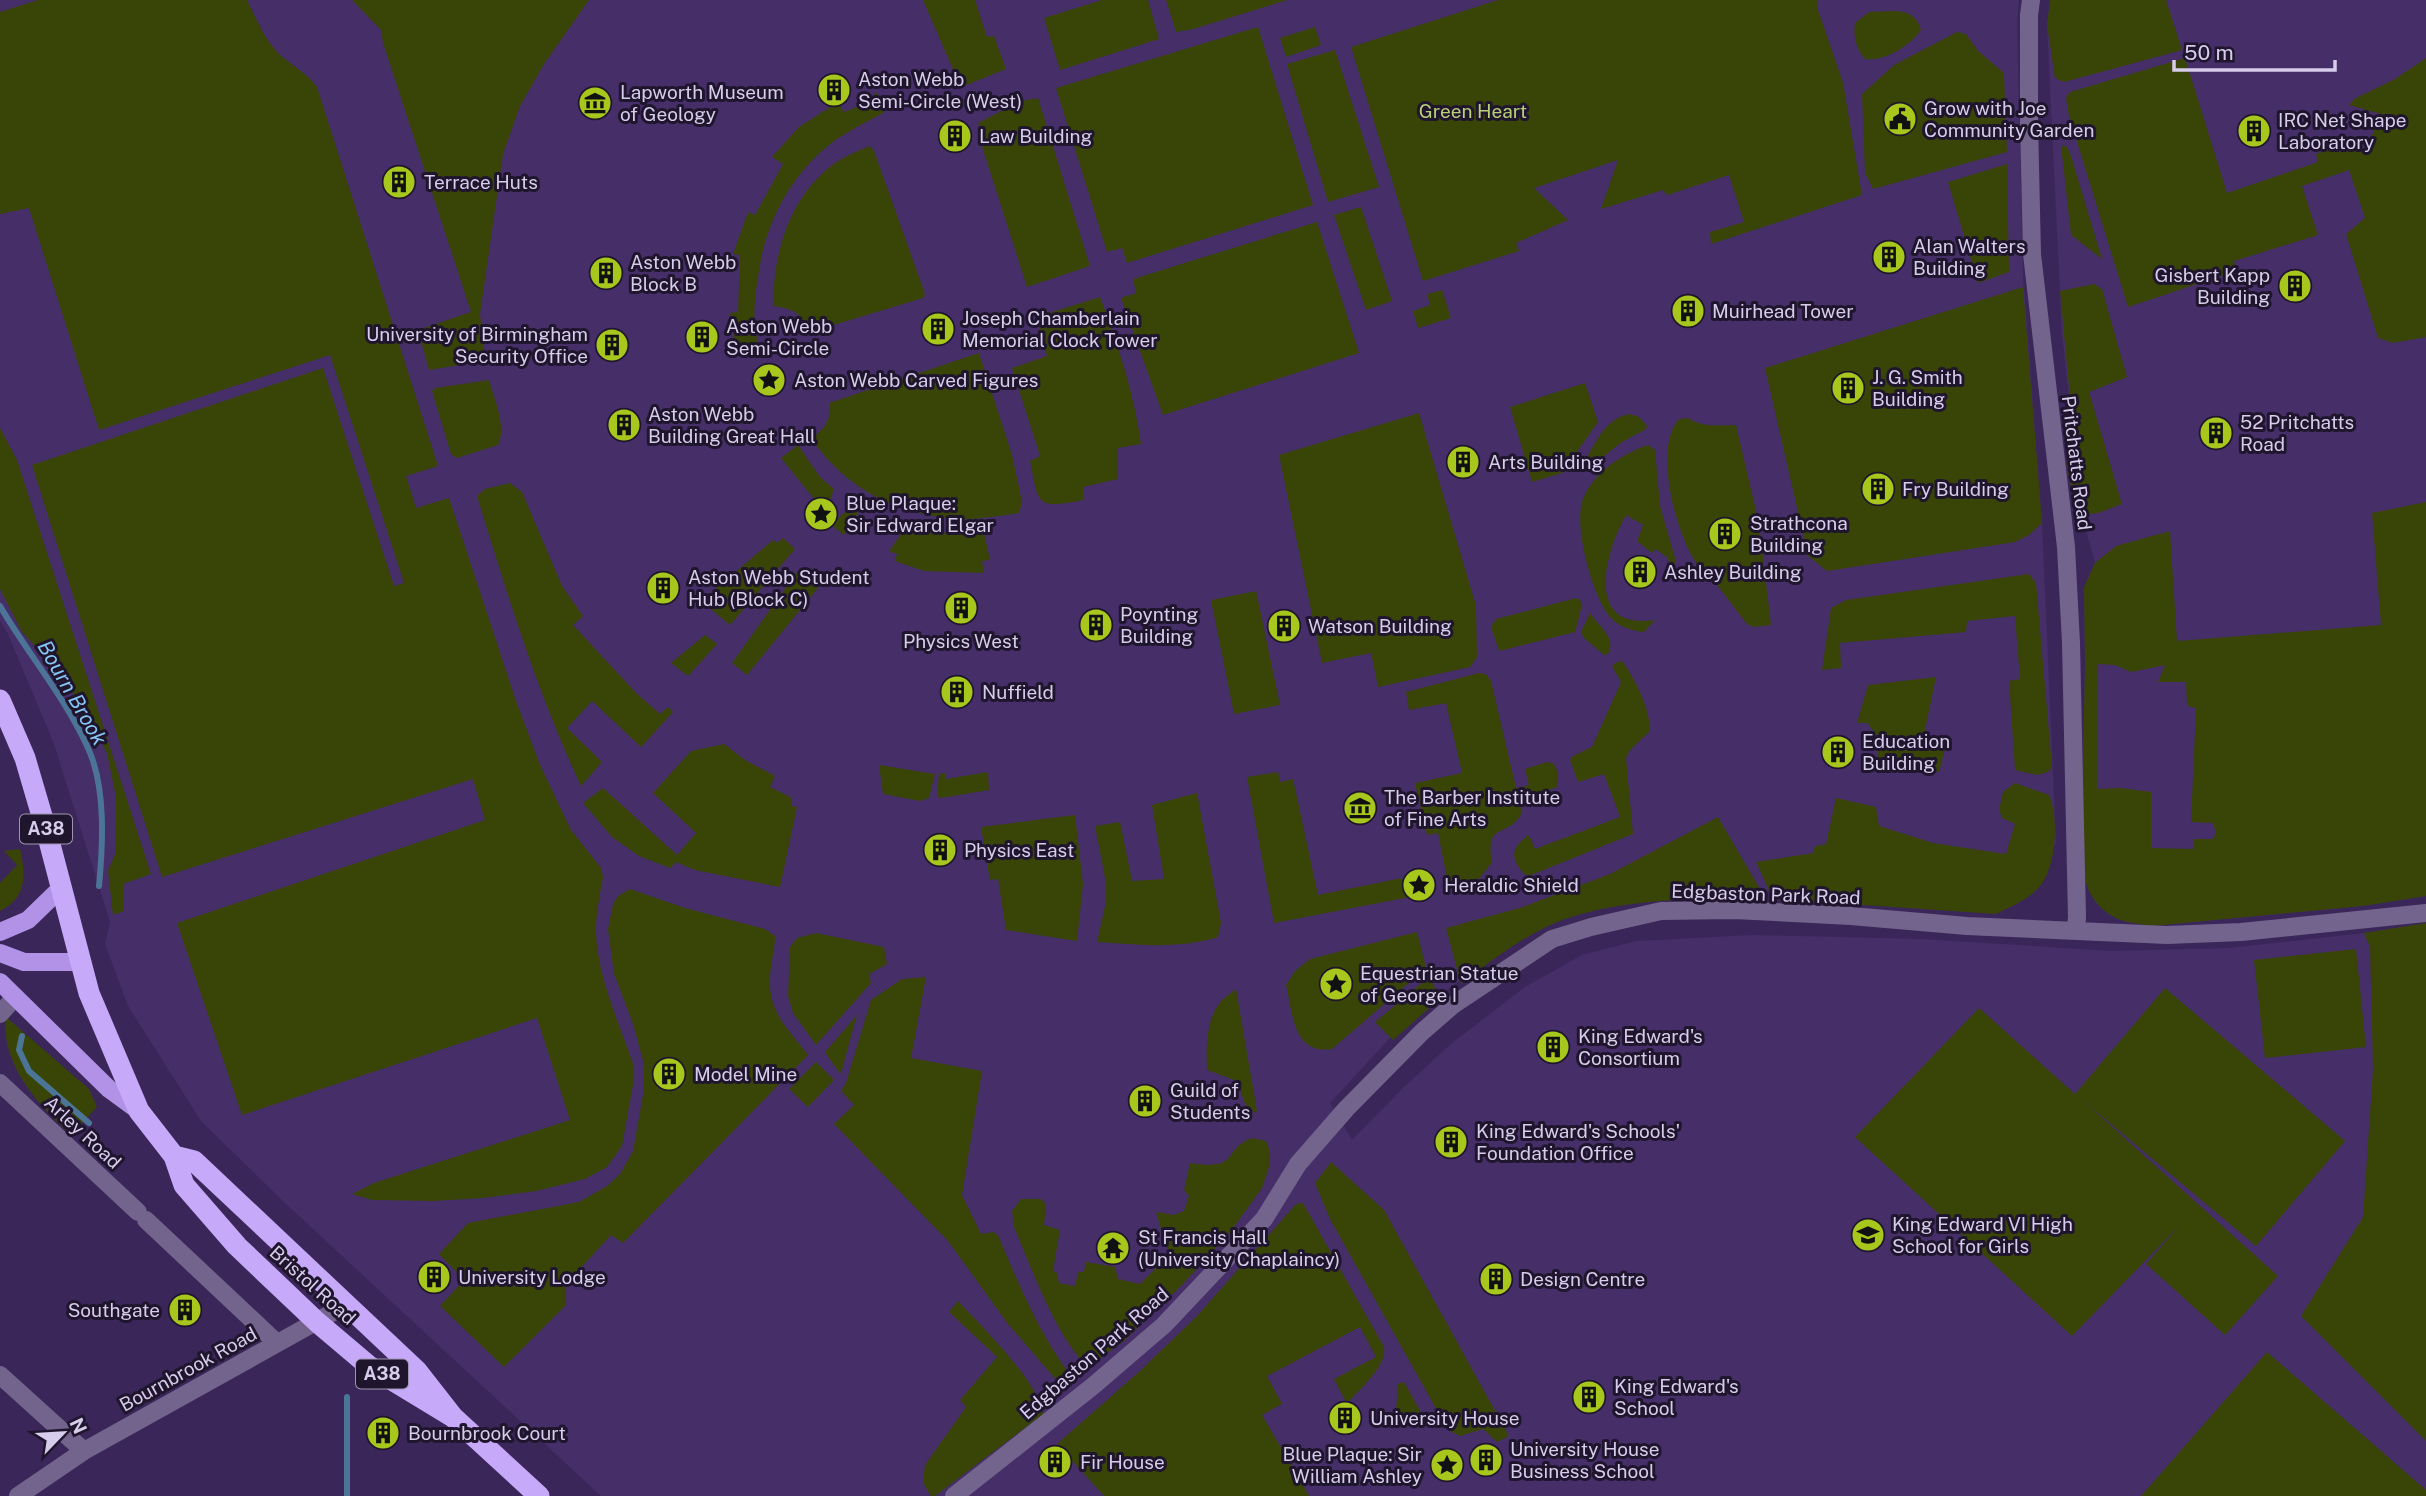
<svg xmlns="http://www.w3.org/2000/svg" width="2426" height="1496" viewBox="0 0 2426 1496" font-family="'Public Sans',sans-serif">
	<rect width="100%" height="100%" fill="#3b2659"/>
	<path fill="#462e68" d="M0 0H2019L2017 21 2023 276 2042 523 2056 844 2016 863 1818 890 1673 892 1545 922 1412 1014 1330 1103 1352 1140 1405 1086 1451 1044 1525 987 1582 955 1636 941 1753 935 1922 939 2112 951 2229 948 2364 933 2426 923V1496H601L285 1203 201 1121 128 1006 105 944 110 922 54 744 8 634 0 620Z
		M2050 0H2426V896L2363 906 2152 926 2118 919 2095 902 2081 854 2085 666 2084 587 2095 563 2082 515 2068 480 2066 463 2076 462 2062 333 2047 25Z"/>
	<path fill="#394506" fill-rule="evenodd" d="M38 0H247C256 18 264 39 279 54 292 66 306 72 317 87L438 466 406 476 416 508 449 498 515 698 540 765 571 830 601 868 603 877C600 894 596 913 596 930 596 973 620 1026 634 1066V1079L622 1146 607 1167 585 1179 536 1191 483 1198 433 1201 372 1200 352 1194 374 1183 570 1120 537 1018 242 1115 177 923 485 820 473 779 162 877 32 465 323 368 394 586 404 583 330 355 99 430 29 208 0 214V12Z
		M352 0H589L544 64 520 106 503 154 480 314 485 361 429 370 418 330 471 312 383 43 381 30Z
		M923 0H975L987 37 994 36 1006 69 964 86 959 73 955 74Z
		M1102 0H1148L1159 39 1060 70 1044 18Z
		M1166 0H1287L1193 29 1176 32Z
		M1498 0H1817V7L1843 83 1862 195 1711 244 1710 232 1744 222 1729 175 1667 195 1663 190 1601 209 1618 160 1534 188 1568 220 1516 243 1519 251 1423 281 1351 47Z
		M2050 0H2166L2182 50 2064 82 2055 78 2047 25Z
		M1869 12C1891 12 1914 5 1921 30 1910 46 1884 62 1865 59 1856 48 1853 37 1855 23Z
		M1258 27 1313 205 1127 263 1122 248 1107 252 1056 88Z
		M1315 27 1321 45 1286 57 1280 38Z
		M1957 32 1966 34 1978 51 2004 73 2007 152 1873 189 1865 173 1862 94 1894 65Z
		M1335 50 1379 187 1328 202 1287 64Z
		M2185 58 2227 193 2318 162 2316 154 2336 147 2341 153 2349 146 2365 152 2381 114 2349 105 2354 99 2395 79 2426 58V337L2393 343 2378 338 2346 234 2365 218 2349 170 2302 186 2318 235 2234 261 2236 271 2128 307 2069 116 2066 98 2070 92Z
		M877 93 885 109 883 113C863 124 841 134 823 150 786 183 764 228 758 277 754 301 752 323 759 347L737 353 730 313 738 312 740 255 733 254 748 212 755 215 783 164 772 157 799 127 838 102 844 112 875 100 874 94Z
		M1038 98 1090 266 1027 287 979 137 983 135 978 123 1021 101Z
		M2061 145 2067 147 2071 156 2102 259 2071 235Z
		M870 146 874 151 925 294 923 298 810 332C803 314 792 308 773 306 773 254 789 199 831 166 843 157 857 151 870 146Z
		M2007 164 2009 272 1978 283 1948 182Z
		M1361 207 1392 301 1366 310 1334 215Z
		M1317 222 1359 353 1163 415 1121 298 1136 293 1133 279Z
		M2094 284 2102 289 2127 377 2089 392 2122 504 2098 513 2082 515 2073 496 2066 463 2076 462 2060 291Z
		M2023 287 2042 523 2029 535 2015 542 1827 571 1808 556 1765 368Z
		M1442 290 1451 318 1418 328 1413 311 1430 305 1427 294Z
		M1100 297C1118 346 1134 392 1141 444L1118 448V479L1083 487V500C1036 509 1039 506 1030 461L1040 456 1012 368 1047 356 1036 317Z
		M979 353 1012 455 1022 502 1019 513C996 516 972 521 948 518 892 512 843 486 811 438 825 429 832 419 829 403Z
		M489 380C494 400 507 425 498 445L457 458 451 454 432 391 435 388Z
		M1585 383 1598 422 1562 473 1532 482 1510 407Z
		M1419 413 1476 606 1477 657 1470 667 1378 687 1371 653 1322 663 1279 455Z
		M1629 414 1639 417 1647 426 1646 429 1622 442 1590 467H1587L1585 461C1596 442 1605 419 1629 414Z
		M1688 418C1702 428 1720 425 1736 425L1759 524 1771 625 1754 627 1747 624C1735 609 1724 593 1711 578 1707 574 1702 571 1699 567 1677 539 1652 448 1679 419Z
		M0 428 17 460 151 874 123 884 124 911 113 915 108 871 115 854 116 797 107 753 90 719 58 671 22 632 0 589Z
		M798 445 820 477 834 489 823 518 814 510 819 505 781 458Z
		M1648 445 1655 450 1660 506 1675 558 1677 579 1667 557 1655 549 1652 553 1637 541 1643 525 1626 515C1605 552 1583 631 1655 620L1644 632C1628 630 1616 626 1607 613 1591 590 1573 524 1583 499 1594 472 1622 454 1648 445Z
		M510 483 522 492 562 586 583 616 573 625 636 693 660 714 668 707 673 712 641 747 592 701 567 728 602 762 581 786C537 692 507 594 477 496L485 489Z
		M2426 502V896L2363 906 2152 926C2141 924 2128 923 2118 919 2091 907 2082 881 2081 854L2085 666 2084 587 2095 563 2116 546 2170 531 2177 641 2381 625 2372 513ZM2098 664 2115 665 2131 672 2165 665 2158 682H2186L2187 706 2196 708 2191 822 2213 823 2216 833 2213 839H2193V849L2151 848V792L2121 788 2097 789Z
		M855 505 859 507 852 532 847 529 844 535 830 524Z
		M907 526 927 532 984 534 990 560 982 561 984 573 924 571 895 561 897 554 889 551Z
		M783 538 795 549 730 625 701 601 773 540 777 543Z
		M797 572 818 588 747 675 732 663Z
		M2029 574 2036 583 2052 767 2048 772 2037 775 2015 770 2009 681 2020 679 2015 616 1967 621 1966 632 1840 643 1841 668 1822 670 1831 608 1846 600Z
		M1256 591 1280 705 1234 714 1211 600Z
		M1576 598 1580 600 1582 605 1575 632 1499 651 1491 627 1496 619Z
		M1590 613C1599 627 1617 637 1608 654L1604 655 1584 638 1581 632Z
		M705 635 717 644 688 676 671 663Z
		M1622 661C1635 679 1650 708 1650 731L1630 750 1626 758 1633 834 1531 875H1525C1510 858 1510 848 1529 835L1535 849 1620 817 1604 774 1578 782 1570 760 1573 756 1592 747 1621 682 1612 666 1617 662Z
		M1479 673 1486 674 1491 681 1516 788 1529 785 1525 769 1547 762 1553 763C1559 772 1559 777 1557 787L1519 801 1522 812C1510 839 1484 820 1492 862L1480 878 1449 888 1438 833 1427 835 1415 783 1462 773 1446 703 1409 710 1406 692Z
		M1936 677 1925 730 1934 741 1948 737 1939 772 1877 757V735L1867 723H1857L1868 685Z
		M724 744 745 760 775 776 770 787 792 798 791 806 797 807 780 887 695 870 676 862 670 868 639 856 612 837 583 803 603 788 677 855 696 833 653 793 691 751Z
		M879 765 935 774 929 798 920 801 883 794Z
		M988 772 989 790 941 798 937 796 939 774 945 773 946 779Z
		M1278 772 1280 782 1293 779 1318 895 1402 878 1404 888 1408 887 1410 897 1274 923 1247 777Z
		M2015 783 2049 795C2059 817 2056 862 2043 882 2032 898 2013 906 1996 914L1773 899 1756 862 1813 853 1815 846 1826 844 1836 798 1876 807 1879 826 1933 843 2006 854 2015 824 2002 818 1999 810 2003 792Z
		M1197 793 1221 923 1218 937C1178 949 1138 945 1097 942L1105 906 1106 883 1095 826 1120 822 1132 881 1164 879 1152 805Z
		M1075 815 1083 884 1077 941 1006 930 998 879 990 880 981 827Z
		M1718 817 1764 896C1698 899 1605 898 1546 927 1515 942 1488 963 1461 984L1446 928 1523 907 1610 874Z
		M20 849C26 875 27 898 0 911V883L17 865 4 851Z
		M630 889 685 908 765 929 775 936C775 951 770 964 770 979 768 1012 789 1030 808 1055L623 1243 611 1235 566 1284V1305L504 1367 440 1306 464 1280 439 1254 468 1223 579 1202 607 1186 620 1174 633 1151 643 1095 644 1064 632 1021 614 974 608 929 613 904 618 896Z
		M2426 923V1441L2301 1316 2363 1217 2373 1069 2370 947 2364 933Z
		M1417 932 1426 968 1332 1049C1293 1055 1293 1014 1286 985L1295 971 1310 959Z
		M816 933 884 947 887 964 869 974 871 983 816 1045 793 1013 788 996 790 947 797 938Z
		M2356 949 2366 1047 2265 1058 2254 960Z
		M926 977 911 1058 982 1071 962 1195 981 1234 993 1232 998 1235C1018 1283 1039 1333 1070 1375L1071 1379 1065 1384 1058 1382 1008 1324 948 1241 834 1124 854 1105 841 1091 846 1083 871 1000 902 979Z
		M1429 977C1434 986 1439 993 1435 1003L1393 1040 1375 1022Z
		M2165 988 2345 1141 2256 1246 2080 1098 2278 1276 2225 1335 2146 1264 2180 1225 2072 1336 1855 1137 1979 1008 2075 1094Z
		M1236 989 1257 1111 1255 1113 1245 1104 1237 1081 1207 1070C1206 1049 1206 1021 1219 1004 1223 998 1231 993 1236 989Z
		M857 1015 841 1073 839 1072 826 1054V1051Z
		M6 1017 89 1089 97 1107 71 1135C40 1106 0 1065 6 1017Z
		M816 1062 834 1080 808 1107 789 1089Z
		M1252 1138 1266 1141 1270 1151 1269 1167 1262 1188 1231 1231 1182 1285 1124 1341 1095 1362 1085 1364C1055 1334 1031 1267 1014 1227L1012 1211 1021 1199H1041L1046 1204 1044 1225 1060 1230 1053 1271 1057 1273 1059 1283 1075 1286 1078 1272H1084L1086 1262 1115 1267 1118 1279 1140 1284 1155 1269 1157 1262 1167 1256 1168 1239 1162 1233 1156 1212 1174 1215 1184 1211 1189 1196 1184 1190 1190 1163C1242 1171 1220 1150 1252 1138Z
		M1331 1162 1384 1210 1509 1436 1497 1442 1483 1429 1460 1436 1448 1430 1330 1219 1315 1183Z
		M1303 1203 1384 1347C1387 1367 1359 1389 1347 1404L1334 1379 1376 1357 1360 1327 1267 1376 1282 1404 1262 1415 1309 1496H1104L1057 1444 1141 1370 1197 1316 1296 1204Z
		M958 1301C982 1327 1038 1381 1043 1414L935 1496H931L923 1483 925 1465 966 1407 960 1400 997 1357 949 1312Z
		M2267 1352 2426 1490V1496H2141Z
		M1404 1382 1419 1409 1420 1424 1411 1426 1400 1421 1396 1410 1398 1384Z"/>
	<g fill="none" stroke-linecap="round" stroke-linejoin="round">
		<path stroke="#4c7496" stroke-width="6" d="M0 606C28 654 65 697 88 748 106 787 103 844 99 886
			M22 1036 19 1050 29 1071 89 1123
			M347 1397V1496"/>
		<path stroke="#73648d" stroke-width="18" d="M2031 0 2029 15V123L2032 254 2066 547 2071 643 2077 917 2076 931
			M0 1014 15 997
			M0 1083 138 1212
			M146 1220 277 1343
			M0 1375 84 1451
			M18 1496 84 1451 346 1305
			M954 1496 1093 1386 1164 1325 1264 1219 1298 1164 1346 1109 1422 1032 1453 1005 1552 939 1591 927 1661 911 1734 910 1851 916 1967 926 2167 935 2241 932 2426 913"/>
		<path stroke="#b192e6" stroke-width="18" d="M0 932 28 920 60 889
			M0 953 24 962H79
			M0 982 109 1089 139 1111"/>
		<path stroke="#c7a9fa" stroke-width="21" d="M0 700 25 758 47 833 89 993 139 1111 174 1156 184 1185 237 1246 317 1322 369 1366 453 1417
			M174 1156 194 1161 417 1371 453 1417 539 1496"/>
	</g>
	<defs>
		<symbol id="building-disc" viewBox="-11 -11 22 22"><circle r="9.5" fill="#a8c71c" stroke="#1f162d"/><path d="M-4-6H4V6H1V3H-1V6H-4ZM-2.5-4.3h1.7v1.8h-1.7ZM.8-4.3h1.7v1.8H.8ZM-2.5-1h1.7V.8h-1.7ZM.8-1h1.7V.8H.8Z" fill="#111"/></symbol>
		<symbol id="museum-disc" viewBox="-11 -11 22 22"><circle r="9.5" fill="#a8c71c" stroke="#1f162d"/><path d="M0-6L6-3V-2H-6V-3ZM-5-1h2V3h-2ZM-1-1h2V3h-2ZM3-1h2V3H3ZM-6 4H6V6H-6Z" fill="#111"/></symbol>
		<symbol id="civic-disc" viewBox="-11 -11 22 22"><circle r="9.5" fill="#a8c71c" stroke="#1f162d"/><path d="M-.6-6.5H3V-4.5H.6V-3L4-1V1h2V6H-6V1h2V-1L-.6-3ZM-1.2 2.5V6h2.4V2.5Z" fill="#111"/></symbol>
		<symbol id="sight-disc" viewBox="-11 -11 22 22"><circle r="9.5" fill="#a8c71c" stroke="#1f162d"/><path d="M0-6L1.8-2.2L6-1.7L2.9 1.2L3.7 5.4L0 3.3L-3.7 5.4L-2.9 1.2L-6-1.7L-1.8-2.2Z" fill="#111"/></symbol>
		<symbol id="school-disc" viewBox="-11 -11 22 22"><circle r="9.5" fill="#a8c71c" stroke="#1f162d"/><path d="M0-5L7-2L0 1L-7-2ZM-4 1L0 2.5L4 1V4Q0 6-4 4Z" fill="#111"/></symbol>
		<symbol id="temple-disc" viewBox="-11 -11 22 22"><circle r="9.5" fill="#a8c71c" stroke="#1f162d"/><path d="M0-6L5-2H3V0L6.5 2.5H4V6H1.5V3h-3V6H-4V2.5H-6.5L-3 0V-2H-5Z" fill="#111"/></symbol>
	</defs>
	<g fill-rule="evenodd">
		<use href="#building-disc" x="815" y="71" width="38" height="38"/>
		<use href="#museum-disc" x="576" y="84" width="38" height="38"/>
		<use href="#civic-disc" x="1881" y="100" width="38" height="38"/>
		<use href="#building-disc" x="2235" y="112" width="38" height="38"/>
		<use href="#building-disc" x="936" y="117" width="38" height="38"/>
		<use href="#building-disc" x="380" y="163" width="38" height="38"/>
		<use href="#building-disc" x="1870" y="238" width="38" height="38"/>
		<use href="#building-disc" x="587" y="254" width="38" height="38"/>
		<use href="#building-disc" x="2276" y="267" width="38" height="38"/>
		<use href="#building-disc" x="1669" y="292" width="38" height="38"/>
		<use href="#building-disc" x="919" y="310" width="38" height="38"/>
		<use href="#building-disc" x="683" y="318" width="38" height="38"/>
		<use href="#building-disc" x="593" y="326" width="38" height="38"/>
		<use href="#sight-disc" x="750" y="361" width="38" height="38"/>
		<use href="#building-disc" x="1829" y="369" width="38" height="38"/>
		<use href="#building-disc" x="605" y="406" width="38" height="38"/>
		<use href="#building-disc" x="2197" y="414" width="38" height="38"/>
		<use href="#building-disc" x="1444" y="443" width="38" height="38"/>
		<use href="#building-disc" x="1859" y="470" width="38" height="38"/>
		<use href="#sight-disc" x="802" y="495" width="38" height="38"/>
		<use href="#building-disc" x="1706" y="515" width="38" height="38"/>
		<use href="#building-disc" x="1621" y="553" width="38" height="38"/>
		<use href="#building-disc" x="644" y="569" width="38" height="38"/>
		<use href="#building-disc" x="942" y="589" width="38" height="38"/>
		<use href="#building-disc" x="1077" y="606" width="38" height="38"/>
		<use href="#building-disc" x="1265" y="607" width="38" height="38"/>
		<use href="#building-disc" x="938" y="673" width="38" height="38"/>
		<use href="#building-disc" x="1819" y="733" width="38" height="38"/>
		<use href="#museum-disc" x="1341" y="789" width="38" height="38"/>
		<use href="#building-disc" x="921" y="831" width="38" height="38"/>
		<use href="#sight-disc" x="1400" y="866" width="38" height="38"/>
		<use href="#sight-disc" x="1317" y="965" width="38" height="38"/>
		<use href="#building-disc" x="1534" y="1028" width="38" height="38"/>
		<use href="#building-disc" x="650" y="1055" width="38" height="38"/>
		<use href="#building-disc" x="1126" y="1082" width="38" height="38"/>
		<use href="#building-disc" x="1432" y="1123" width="38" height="38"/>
		<use href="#school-disc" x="1849" y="1216" width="38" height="38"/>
		<use href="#temple-disc" x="1094" y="1229" width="38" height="38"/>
		<use href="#building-disc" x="415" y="1258" width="38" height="38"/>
		<use href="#building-disc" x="1477" y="1260" width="38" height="38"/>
		<use href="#building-disc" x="166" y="1291" width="38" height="38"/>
		<use href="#building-disc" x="1570" y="1378" width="38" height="38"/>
		<use href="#building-disc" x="1326" y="1399" width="38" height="38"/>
		<use href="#building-disc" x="364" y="1414" width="38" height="38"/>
		<use href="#building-disc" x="1467" y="1441" width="38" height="38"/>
		<use href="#building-disc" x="1036" y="1443" width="38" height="38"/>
		<use href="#sight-disc" x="1428" y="1446" width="38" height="38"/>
	</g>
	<g text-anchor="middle" stroke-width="6" stroke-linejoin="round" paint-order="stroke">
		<g fill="#1f162d" stroke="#9f95b2" stroke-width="2">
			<rect x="20" y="814.5" width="52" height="29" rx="5"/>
			<rect x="356" y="1359.5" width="52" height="29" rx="5"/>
		</g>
		<g font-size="18" font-weight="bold" fill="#d6cceb">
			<text x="46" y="835">A38</text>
			<text x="382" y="1380">A38</text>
		</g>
		<g font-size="19" fill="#d6cceb" stroke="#1f162d" text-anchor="start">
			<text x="858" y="86">Aston Webb<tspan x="858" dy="22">Semi-Circle (West)</tspan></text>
			<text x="620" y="99">Lapworth Museum<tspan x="620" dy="22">of Geology</tspan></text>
			<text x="1924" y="115">Grow with Joe<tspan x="1924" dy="22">Community Garden</tspan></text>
			<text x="2278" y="127">IRC Net Shape<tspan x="2278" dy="22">Laboratory</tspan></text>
			<text x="979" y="143">Law Building</text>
			<text x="424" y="189">Terrace Huts</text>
			<text x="1913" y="253">Alan Walters<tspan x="1913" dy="22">Building</tspan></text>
			<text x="630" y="269">Aston Webb<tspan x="630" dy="22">Block B</tspan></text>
			<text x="2270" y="282" text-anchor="end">Gisbert Kapp<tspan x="2270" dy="22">Building</tspan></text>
			<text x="1712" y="318">Muirhead Tower</text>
			<text x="962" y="325">Joseph Chamberlain<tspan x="962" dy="22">Memorial Clock Tower</tspan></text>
			<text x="726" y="333">Aston Webb<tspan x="726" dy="22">Semi-Circle</tspan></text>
			<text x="588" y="341" text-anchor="end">University of Birmingham<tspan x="588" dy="22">Security Office</tspan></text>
			<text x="1872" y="384">J. G. Smith<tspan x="1872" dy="22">Building</tspan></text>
			<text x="794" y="387">Aston Webb Carved Figures</text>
			<text x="648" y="421">Aston Webb<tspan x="648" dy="22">Building Great Hall</tspan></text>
			<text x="2240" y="429">52 Pritchatts<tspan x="2240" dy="22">Road</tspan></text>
			<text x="1488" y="469">Arts Building</text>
			<text x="1902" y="496">Fry Building</text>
			<text x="846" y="510">Blue Plaque:<tspan x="846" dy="22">Sir Edward Elgar</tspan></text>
			<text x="1750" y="530">Strathcona<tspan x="1750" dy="22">Building</tspan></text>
			<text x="1664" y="579">Ashley Building</text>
			<text x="688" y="584">Aston Webb Student<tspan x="688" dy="22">Hub (Block C)</tspan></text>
			<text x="1120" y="621">Poynting<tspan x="1120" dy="22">Building</tspan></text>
			<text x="1308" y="633">Watson Building</text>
			<text x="961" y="648" text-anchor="middle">Physics West</text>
			<text x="982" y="699">Nuffield</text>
			<text x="1862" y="748">Education<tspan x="1862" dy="22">Building</tspan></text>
			<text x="1384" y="804">The Barber Institute<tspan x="1384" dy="22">of Fine Arts</tspan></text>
			<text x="964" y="857">Physics East</text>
			<text x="1444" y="892">Heraldic Shield</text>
			<text x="1360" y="980">Equestrian Statue<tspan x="1360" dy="22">of George I</tspan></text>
			<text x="1578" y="1043">King Edward's<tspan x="1578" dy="22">Consortium</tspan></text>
			<text x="694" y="1081">Model Mine</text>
			<text x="1170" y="1097">Guild of<tspan x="1170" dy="22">Students</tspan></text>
			<text x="1476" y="1138">King Edward's Schools'<tspan x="1476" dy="22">Foundation Office</tspan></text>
			<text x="1892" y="1231">King Edward VI High<tspan x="1892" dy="22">School for Girls</tspan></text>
			<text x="1138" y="1244">St Francis Hall<tspan x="1138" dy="22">(University Chaplaincy)</tspan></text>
			<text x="458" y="1284">University Lodge</text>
			<text x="1520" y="1286">Design Centre</text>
			<text x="160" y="1317" text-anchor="end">Southgate</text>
			<text x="1614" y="1393">King Edward's<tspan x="1614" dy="22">School</tspan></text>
			<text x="1370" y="1425">University House</text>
			<text x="408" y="1440">Bournbrook Court</text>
			<text x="1510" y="1456">University House<tspan x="1510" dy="22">Business School</tspan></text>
			<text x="1422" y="1461" text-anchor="end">Blue Plaque: Sir<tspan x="1422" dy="22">William Ashley</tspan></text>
			<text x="1080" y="1469">Fir House</text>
		</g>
		<g font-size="19" fill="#b9cf78" stroke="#1f162d">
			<text x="1473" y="118">Green Heart</text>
		</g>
		<g font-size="19" fill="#d6cceb" stroke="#1f162d">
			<text transform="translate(2077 463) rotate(83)" y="7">Pritchatts Road</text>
			<text transform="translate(1766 894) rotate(2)" y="7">Edgbaston Park Road</text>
			<text transform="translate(83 1132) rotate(43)" y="7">Arley Road</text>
			<text transform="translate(313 1285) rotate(42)" y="7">Bristol Road</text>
			<text transform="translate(1094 1353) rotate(-41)" y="7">Edgbaston Park Road</text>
			<text transform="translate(188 1369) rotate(-29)" y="7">Bournbrook Road</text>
		</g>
		<g font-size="21" font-style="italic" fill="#87c6f4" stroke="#1f162d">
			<text transform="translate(72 693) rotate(60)" y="7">Bourn Brook</text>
		</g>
	</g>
	<g transform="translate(63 1433) rotate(65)" stroke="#1f162d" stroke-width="5" paint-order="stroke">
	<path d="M0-5L12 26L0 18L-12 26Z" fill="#d6cceb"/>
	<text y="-10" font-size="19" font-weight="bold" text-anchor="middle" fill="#d6cceb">N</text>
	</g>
	<path d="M2174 60v10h161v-10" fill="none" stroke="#d6cceb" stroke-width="3.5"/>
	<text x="2184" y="60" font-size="21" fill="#d6cceb" stroke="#1f162d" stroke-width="5" paint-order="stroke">50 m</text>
</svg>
